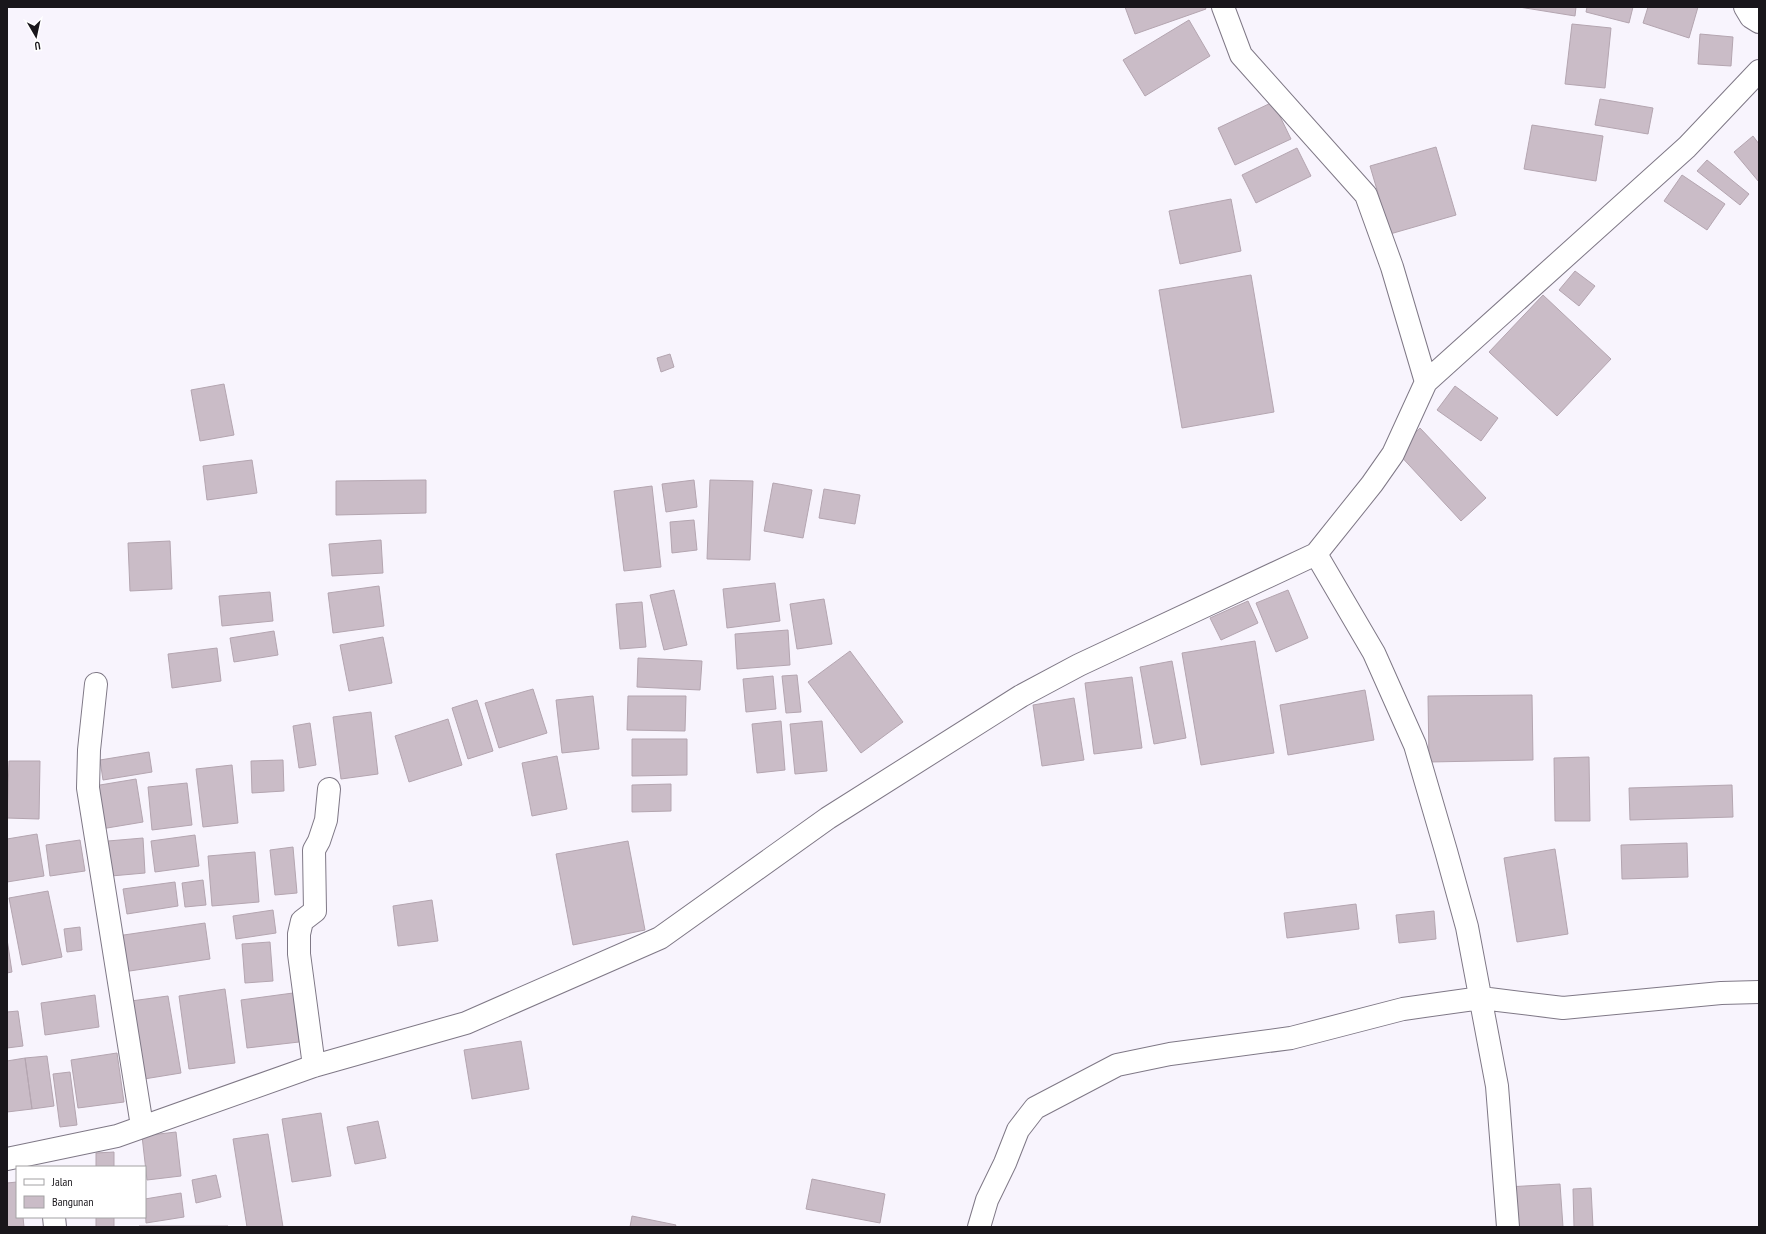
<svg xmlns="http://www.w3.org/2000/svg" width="1766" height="1234" viewBox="0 0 1766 1234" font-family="'PT Sans Narrow',sans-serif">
	<rect width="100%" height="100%" fill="#f8f4fd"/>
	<path fill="#cabcc7" stroke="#b4a5b0" d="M1125 7H1205L1206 9 1135 34Z
		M1519 7H1576L1575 16Z
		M1587 7H1633L1629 23 1586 12Z
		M1648 7H1698L1689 38 1643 23Z
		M1189 20 1210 56 1145 96 1123 60Z
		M1572 24 1611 28 1605 88 1565 84Z
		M1700 34 1733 37 1731 66 1698 64Z
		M1600 99 1653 108 1648 134 1595 125Z
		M1273 102 1291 139 1235 165 1218 128Z
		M1532 125 1603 136 1596 181 1524 169Z
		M1753 136 1759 144V182L1734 152Z
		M1436 147 1456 215 1390 234 1370 166Z
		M1297 148 1311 176 1256 203 1242 175Z
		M1707 160 1749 194 1740 205 1697 171Z
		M1682 175 1725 204 1707 230 1664 201Z
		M1231 199 1241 251 1180 264 1169 211Z
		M1575 271 1595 286 1579 306 1559 290Z
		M1251 275 1274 412 1182 428 1159 290Z
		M1543 295 1611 359 1557 416 1489 352Z
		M670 354 674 367 661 372 657 358Z
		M224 384 234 435 200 441 191 390Z
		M1455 386 1498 418 1481 441 1437 410Z
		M1420 428 1486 498 1461 521 1396 451Z
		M252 460 257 493 207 500 203 466Z
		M426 480V513L336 515V481Z
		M694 480 697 507 666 512 662 484Z
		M710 480 753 481 750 560 707 559Z
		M773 483 812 490 803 538 764 531Z
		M652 486 661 567 624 571 614 491Z
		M824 489 860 495 855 524 819 518Z
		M694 520 697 550 672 553 670 522Z
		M381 540 383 573 332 576 329 544Z
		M170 541 172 589 130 591 128 543Z
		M775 583 780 621 727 628 723 589Z
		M379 586 384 626 333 633 328 593Z
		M674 590 687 645 664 650 650 595Z
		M1288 590 1308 638 1276 652 1256 603Z
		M270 592 273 621 222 626 219 596Z
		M824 599 832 644 797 649 790 604Z
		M1248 601 1258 623 1221 640 1210 618Z
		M642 602 646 647 620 649 616 604Z
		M788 630 790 665 737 669 735 634Z
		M274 631 278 655 234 662 230 638Z
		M383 637 392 683 349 691 340 645Z
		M1255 641 1274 753 1201 765 1182 653Z
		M217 648 221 681 172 688 168 654Z
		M850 651 903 722 861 753 808 682Z
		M638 658 702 661 700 690 637 687Z
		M1172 661 1186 738 1154 744 1140 667Z
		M797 675 801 712 786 713 782 676Z
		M773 676 776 709 746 712 743 679Z
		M1132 677 1142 748 1094 754 1085 683Z
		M533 689 547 733 499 748 485 703Z
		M1365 690 1374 740 1288 755 1280 705Z
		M1532 695 1533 760 1429 762 1428 696Z
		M593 696 599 749 562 753 556 700Z
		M628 696H686L685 731 627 730Z
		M1074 698 1084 760 1042 766 1033 705Z
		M477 700 493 751 468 759 452 708Z
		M371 712 378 774 341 779 333 717Z
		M448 719 462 765 409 782 395 736Z
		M781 721 785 770 757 773 752 724Z
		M822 721 827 771 795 774 790 724Z
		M310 723 316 765 299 768 293 726Z
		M632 739H687V775L632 776Z
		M149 752 152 772 103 780 100 760Z
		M557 756 567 809 532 816 522 763Z
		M1589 757 1590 821H1555L1554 758Z
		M283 760 284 791 252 793 251 761Z
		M9 761H40L39 819 7 818Z
		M232 765 238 823 203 827 196 769Z
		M136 779 143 822 101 829 94 786Z
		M187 783 192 825 152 830 148 787Z
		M671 784V811L632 812V785Z
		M1732 785 1733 817 1630 820 1629 788Z
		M37 834 44 876 7 882V839Z
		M195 835 199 866 155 872 151 841Z
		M143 838 145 873 111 876 108 841Z
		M80 840 85 871 50 876 46 845Z
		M628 841 645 930 573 945 556 854Z
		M1687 843 1688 877 1622 879 1621 845Z
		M293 847 297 893 275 895 270 850Z
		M1555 849 1568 934 1517 942 1504 858Z
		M255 852 259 902 212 906 208 856Z
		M203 880 206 905 185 907 182 883Z
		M175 882 178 906 127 914 123 889Z
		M48 891 62 957 22 965 9 898Z
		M432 900 438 941 398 946 393 906Z
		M1356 904 1359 929 1287 938 1284 913Z
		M273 910 276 933 236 939 233 916Z
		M1434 911 1436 939 1399 943 1396 915Z
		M205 923 210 959 123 972 117 936Z
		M80 927 82 950 67 952 64 929Z
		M7 939 12 972 7 973Z
		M270 942 273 981 245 983 242 944Z
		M225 989 235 1063 189 1069 179 996Z
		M293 993 299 1042 247 1048 241 1000Z
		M95 995 99 1027 45 1035 41 1003Z
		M168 996 181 1073 144 1079 131 1001Z
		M18 1011 23 1046 7 1048V1012Z
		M521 1041 529 1089 472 1099 464 1050Z
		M117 1053 124 1102 78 1108 71 1060Z
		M47 1056 54 1106 32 1109 25 1058Z
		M25 1058 32 1109 7 1112V1061Z
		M70 1072 77 1125 60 1127 53 1074Z
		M321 1113 331 1176 292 1182 282 1119Z
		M378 1121 386 1158 355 1164 347 1127Z
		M176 1132 181 1176 147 1180 142 1136Z
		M268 1134 283 1227H247L233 1139Z
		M114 1152V1167H96V1153Z
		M216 1175 221 1197 196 1203 192 1180Z
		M812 1179 885 1194 880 1223 806 1209Z
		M17 1182V1217H23L24 1227H7V1183Z
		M1560 1184 1563 1227H1509L1507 1187Z
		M1591 1188 1593 1227H1574L1573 1189Z
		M181 1193 184 1217 146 1223 145 1199Z
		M632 1216 676 1225 675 1227H630Z
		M96 1217H114V1227H96Z
		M139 1226H228V1227H139Z"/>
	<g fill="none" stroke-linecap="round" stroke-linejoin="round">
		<defs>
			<path id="minor" d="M1223 7 1241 55 1366 195 1392 267 1426 382
				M1745 7 1751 17 1759 22
				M1316 554 1374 653 1415 745 1446 851 1467 927 1497 1086 1508 1227
				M96 684 89 750 88 788 142 1126
				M314 1066 299 954V934L302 921 315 911 314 850 319 841 326 820 329 789
				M7 1159 117 1136 314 1066 466 1023 660 938 828 818 1021 696 1079 665 1316 554 1372 484 1393 454 1426 382 1687 147 1759 71
				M54 1217 55 1227
				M979 1227 987 1200 1005 1163 1018 1130 1035 1108 1117 1065 1170 1054 1291 1038 1403 1009 1481 998 1563 1008 1721 993 1759 992"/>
		</defs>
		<use href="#minor" stroke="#7f7886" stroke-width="24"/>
		<use href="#minor" stroke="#fff" stroke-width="22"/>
	</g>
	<rect width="1766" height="1234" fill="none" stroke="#19161b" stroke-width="16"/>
	<rect x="16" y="1166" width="130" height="52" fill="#ffffff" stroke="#a3a2a4"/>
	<rect x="24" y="1179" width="20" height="6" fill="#ffffff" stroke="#a3a2a4"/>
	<text x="52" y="1186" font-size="12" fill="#19161b">Jalan</text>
	<rect x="24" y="1196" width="20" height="12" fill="#cabcc7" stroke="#a3a2a4"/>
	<text x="52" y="1206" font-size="12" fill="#19161b">Bangunan</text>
	<g transform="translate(36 36) rotate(171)" stroke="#ffffff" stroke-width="3" paint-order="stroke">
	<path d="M0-3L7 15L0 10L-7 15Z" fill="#19161b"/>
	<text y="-6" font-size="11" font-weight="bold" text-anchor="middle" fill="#19161b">U</text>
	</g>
</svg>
